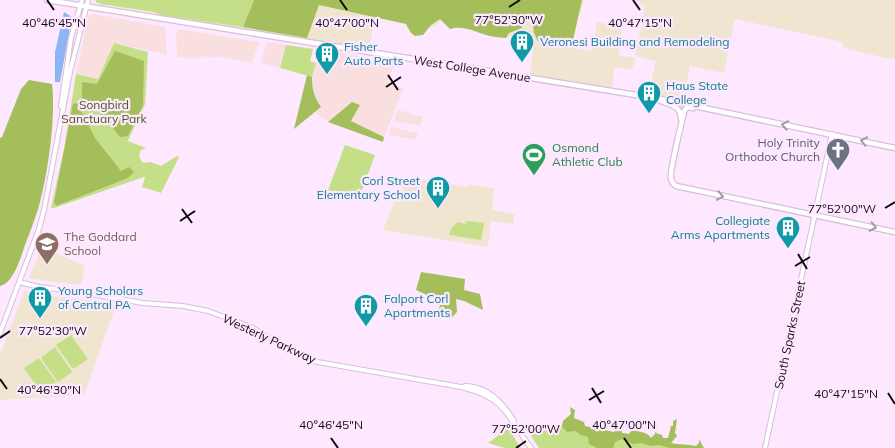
<svg xmlns="http://www.w3.org/2000/svg" width="895" height="448" viewBox="0 0 895 448" font-family="Mulish,sans-serif">
	<rect width="100%" height="100%" fill="#fde8ff"/>
	<path fill="#fadfe0" d="M94 14 165 27 167 55 114 43 98 79 76 74 88 18 90 15Z
		M179 29 198 32 259 42 252 63 216 56 211 58 201 56 197 59 177 57 176 34Z
		M267 42 286 45 280 68 261 63Z
		M324 50 356 55 365 59 395 63 388 82 403 89 384 137 351 121 352 102 328 122 315 113 321 107 315 99 312 89V77L316 63Z
		M398 110 423 117 420 126 394 121Z
		M391 127 418 133 415 140 389 135Z"/>
	<path fill="#f0e5d0" d="M93 0H584L580 15H577L571 44 566 43V47L592 51 597 22 622 27 618 55 635 58 632 70 615 67 612 87 608 88 530 75 534 41 457 27 462 9 431 28 375 17 369 50 161 16 154 13 100 4Z
		M636 0H895V60L843 48V42L735 19 724 73 690 66 683 102 648 95 656 61 635 56 645 7Z
		M410 177 465 187 471 185 494 188 492 210 515 214 513 224 491 221 488 247 383 230 393 205Z
		M42 247 85 266 81 285 46 281 29 278Z
		M24 291 42 295 89 300 116 305 84 395 0 400V355Z"/>
	<path fill="#c5df88" d="M96 0H254L243 27 161 15 155 12 101 4 96 2Z
		M114 43 148 52 145 104 128 141 146 148 141 150C138 155 139 160 144 163L150 162 161 166 177 156 179 157 161 193 142 187 145 178 144 177 54 208H51L64 149 76 74 98 79Z
		M286 45 313 49 310 61 316 63 312 77 280 68Z
		M345 145 375 155 358 201 328 190Z
		M467 221 484 223 481 240 449 235 452 227 458 222 465 224Z
		M71 335 88 359 73 369 56 345Z
		M55 347 72 372 58 382 41 358Z
		M39 358 56 382 41 392 24 368Z
		M568 423 682 448H539L525 427 529 425 554 428Z
		M508 428 521 448H505L488 443Z"/>
	<path fill="#a4be5b" d="M254 0H582L573 40 564 44 538 41 534 33 532 19 520 14 522 28 509 33 506 38C499 37 492 37 486 35 474 31 463 25 450 29L440 19 431 25 423 35 415 36 411 33 406 24 319 5 307 38 243 27Z
		M115 51 144 61 143 105 128 136 120 137 91 102 82 98V82L97 84Z
		M307 75 312 77C312 89 314 97 321 107L294 129Z
		M29 80 52 84C56 117 48 173 39 206 35 219 30 232 25 245 21 257 13 284 0 286V138L2 137 21 89Z
		M352 102 360 105 351 121 384 137 383 142 328 122Z
		M77 103 95 138 121 171 129 167 134 172 128 178 56 206 54 202 73 104Z
		M421 272 465 279 464 290 480 294 483 310 464 301 456 299 457 312 450 319 438 316 440 304 431 297 416 290Z
		M570 407 575 410 574 418 584 422 585 426 614 432 616 426H621L623 417 622 433 629 434 631 431C637 430 649 433 651 438L655 434 658 424 656 433 662 435 663 438H668L671 426H673V421L677 419 675 433 677 436 671 443C679 445 688 444 696 446L699 443V439L704 448H670L659 445 652 446 641 443 633 444 622 439 615 442 613 448H597L589 444 588 437 581 435 575 431 567 432 562 426 563 421 571 414Z"/>
	<path fill="#8db5f6" d="M64 12 72 17 60 82H55V52Z"/>
	<g fill="none" stroke-linecap="round" stroke-linejoin="round">
		<defs>
			<path id="secondary" d="M61 106 71 38 82 0
				M19 282 39 287 74 291 143 303 183 306 208 311 251 327 291 351 312 361 461 387C471 390 481 392 490 398 506 407 515 426 526 441
				M0 333 39 229 44 210 70 72 88 0
				M465 386C488 386 503 403 514 421
				M525 440 531 448
				M765 448 832 134"/>
			<path id="primary" d="M47 0 661 99 895 148
				M661 101C671 105 681 106 681 119
				M693 108 688 107 684 111C682 124 669 170 671 179 672 183 673 183 676 186L895 232"/>
		</defs>
		<use href="#secondary" stroke="#d8beda" stroke-width="6"/>
		<use href="#primary" stroke="#d8beda" stroke-width="7"/>
		<use href="#secondary" stroke="#fff" stroke-width="4"/>
		<use href="#primary" stroke="#fff" stroke-width="4.5"/>
	</g>
	<defs><path id="oneway-chevron" d="M-2-3.5L2.5 0L-2 3.5" fill="none" stroke-width="1.6" stroke-linecap="round" stroke-linejoin="round" transform="scale(1.25)"/></defs>
	<g stroke="#a09da0">
		<use href="#oneway-chevron" transform="translate(785 125) rotate(-169)"/>
		<use href="#oneway-chevron" transform="translate(864 141) rotate(-168)"/>
		<use href="#oneway-chevron" transform="translate(720 196) rotate(11)"/>
		<use href="#oneway-chevron" transform="translate(873 227) rotate(12)"/>
	</g>
	<path fill="none" stroke="#110912" stroke-width="2" d="M47 0 54 10M340 0 347 10M633 0 640 10M509 7 520 0M388 75 398 90M386 87 401 77M885 208 895 202M182 209 192 223M180 221 195 211M798 254 807 269M795 266 810 257M0 338 10 331M0 379 7 389M592 388 601 403M888 393 895 404M589 400 604 391M331 438 338 448M624 438 631 448M516 448 526 441"/>
	<defs>
		<symbol id="building-pin" viewBox="-11 -11 22 30"><path d="M0 17L-7.5 6A9.5 9.5 0 1 1 7.5 6Z" fill="#0f9aa8" stroke="#fde8ff"/><path d="M-4-6H4V6H1V3H-1V6H-4ZM-2.5-4.3h1.7v1.8h-1.7ZM.8-4.3h1.7v1.8H.8ZM-2.5-1h1.7V.8h-1.7ZM.8-1h1.7V.8H.8Z" fill="#fff"/></symbol>
		<symbol id="church-pin" viewBox="-11 -11 22 30"><path d="M0 17L-7.5 6A9.5 9.5 0 1 1 7.5 6Z" fill="#6b7280" stroke="#fde8ff"/><path d="M-1.2-6h2.4v3.5h3.3v2.4h-3.3V6h-2.4V-.1h-3.3v-2.4h3.3Z" fill="#fff"/></symbol>
		<symbol id="stadium-pin" viewBox="-11 -11 22 30"><path d="M0 17L-7.5 6A9.5 9.5 0 1 1 7.5 6Z" fill="#2e9e5b" stroke="#fde8ff"/><path d="M0-5a6.5 5 0 1 0 0 10a6.5 5 0 1 0 0-10ZM-3.5-1.8h7v3.6h-7Z" fill="#fff"/></symbol>
		<symbol id="school-pin" viewBox="-11 -11 22 30"><path d="M0 17L-7.5 6A9.5 9.5 0 1 1 7.5 6Z" fill="#8d6e63" stroke="#fde8ff"/><path d="M0-5L7-2L0 1L-7-2ZM-4 1L0 2.5L4 1V4Q0 6-4 4Z" fill="#fff"/></symbol>
	</defs>
	<g fill-rule="evenodd">
		<use href="#building-pin" x="508" y="28" width="28" height="38"/>
		<use href="#building-pin" x="313" y="40" width="28" height="38"/>
		<use href="#building-pin" x="635" y="79" width="28" height="38"/>
		<use href="#church-pin" x="824" y="136" width="28" height="38"/>
		<use href="#stadium-pin" x="520" y="141" width="28" height="38"/>
		<use href="#building-pin" x="424" y="174" width="28" height="38"/>
		<use href="#building-pin" x="774" y="214" width="28" height="38"/>
		<use href="#school-pin" x="33" y="230" width="28" height="38"/>
		<use href="#building-pin" x="26" y="284" width="28" height="38"/>
		<use href="#building-pin" x="352" y="292" width="28" height="38"/>
	</g>
	<g text-anchor="middle" stroke-width="4.5" stroke-linejoin="round" paint-order="stroke">
		<g font-size="12" fill="#0d838f" stroke="#fde8ff" text-anchor="start">
			<text x="540" y="46">Veronesi Building and Remodeling</text>
			<text x="344" y="51">Fisher<tspan x="344" dy="14">Auto Parts</tspan></text>
			<text x="666" y="90">Haus State<tspan x="666" dy="14">College</tspan></text>
			<text x="420" y="185" text-anchor="end">Corl Street<tspan x="420" dy="14">Elementary School</tspan></text>
			<text x="770" y="225" text-anchor="end">Collegiate<tspan x="770" dy="14">Arms Apartments</tspan></text>
			<text x="58" y="295">Young Scholars<tspan x="58" dy="14">of Central PA</tspan></text>
			<text x="384" y="303">Falport Corl<tspan x="384" dy="14">Apartments</tspan></text>
		</g>
		<g font-size="12" fill="#110912" stroke="#fde8ff">
			<text transform="translate(472 69) rotate(9)" y="4">West College Avenue</text>
			<text transform="translate(790 335) rotate(-78)" y="4">South Sparks Street</text>
			<text transform="translate(269 339) rotate(25)" y="4">Westerly Parkway</text>
		</g>
		<g font-size="12" fill="#4c5c16" stroke="#fde8ff">
			<text x="104" y="109">Songbird<tspan x="104" dy="14">Sanctuary Park</tspan></text>
		</g>
		<g font-size="12" fill="#5b616d" stroke="#fde8ff" text-anchor="end">
			<text x="820" y="147">Holy Trinity<tspan x="820" dy="14">Orthodox Church</tspan></text>
		</g>
		<g font-size="12" fill="#27864d" stroke="#fde8ff" text-anchor="start">
			<text x="552" y="152">Osmond<tspan x="552" dy="14">Athletic Club</tspan></text>
		</g>
		<g font-size="12" fill="#785e54" stroke="#fde8ff" text-anchor="start">
			<text x="64" y="241">The Goddard<tspan x="64" dy="14">School</tspan></text>
		</g>
	</g>
	<g font-size="12" text-anchor="middle" fill="#110912" stroke="#fde8ff" stroke-width="4.5" stroke-linejoin="round" paint-order="stroke">
		<text x="509" y="24">77°52'30"W</text>
		<text x="54" y="27">40°46'45"N</text>
		<text x="347" y="27">40°47'00"N</text>
		<text x="640" y="27">40°47'15"N</text>
		<text x="842" y="213">77°52'00"W</text>
		<text x="53" y="335">77°52'30"W</text>
		<text x="49" y="394">40°46'30"N</text>
		<text x="846" y="398">40°47'15"N</text>
		<text x="331" y="429">40°46'45"N</text>
		<text x="624" y="429">40°47'00"N</text>
		<text x="526" y="433">77°52'00"W</text>
	</g>
</svg>
